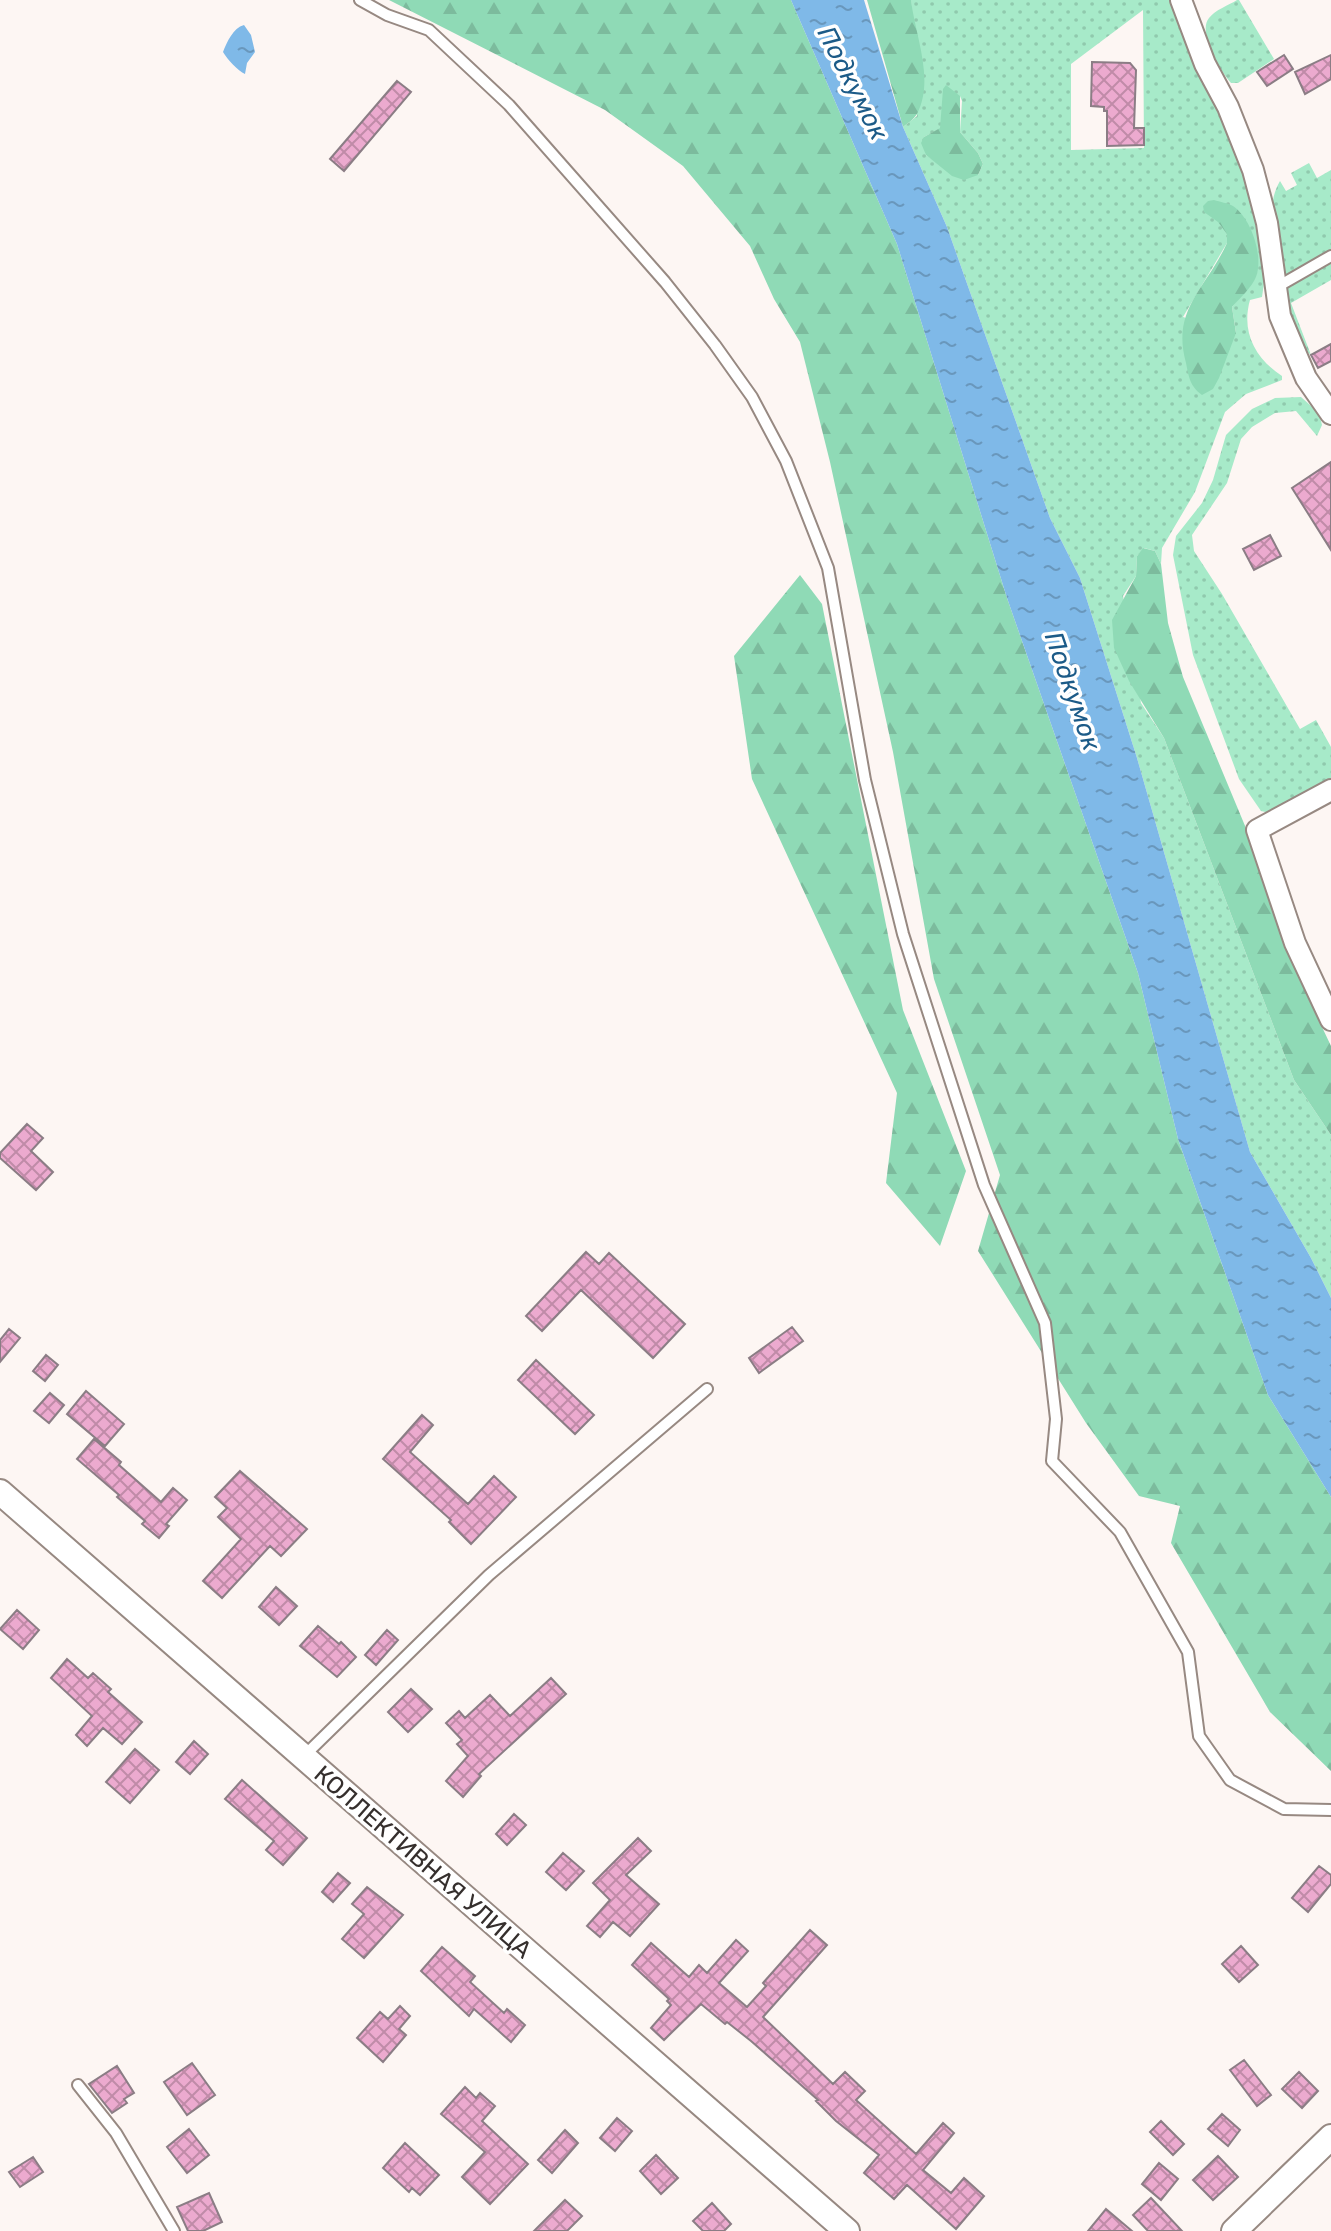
<svg xmlns="http://www.w3.org/2000/svg" width="1331" height="2231" viewBox="0 0 1331 2231" font-family="Rubik,sans-serif">
	<defs>
		<pattern id="grass-dots" width="8" height="8" patternUnits="userSpaceOnUse" patternTransform="scale(2)"><rect width="8" height="8" fill="#a7eac9"/><path d="M2 2h.1M6 6h.1" fill="none" stroke="#90c9ad" stroke-width="1.8" stroke-linecap="round"/></pattern>
		<pattern id="forest-firs" width="22" height="20" patternUnits="userSpaceOnUse" patternTransform="scale(2)"><rect width="22" height="20" fill="#8fdab6"/><path d="M5 1l3.5 6h-7zM16 11l3.5 6h-7z" fill="#7cbb9d"/></pattern>
		<pattern id="water-ripples" width="26" height="14" patternUnits="userSpaceOnUse" patternTransform="scale(2)"><rect width="26" height="14" fill="#7fb9e8"/><path d="M2 4q2-2 4 0t4 0M15 11q2-2 4 0t4 0" fill="none" stroke="#6997bc"/></pattern>
		<pattern id="building-cross-hatch" width="8" height="8" patternUnits="userSpaceOnUse" patternTransform="scale(2)"><rect width="8" height="8" fill="#ecaacf"/><path d="M0 0l8 8M0 8l8-8" fill="none" stroke="#c08ba8"/></pattern>
	</defs>
	<rect width="100%" height="100%" fill="#fdf6f3"/>
	<path fill="url(#grass-dots)" fill-rule="evenodd" d="M911 0H1176L1181 31 1194 65 1245 161 1266 269 1262 297 1250 300C1241 332 1255 358 1282 376V380L1246 394 1225 412 1195 492 1162 548 1161 564 1155 551 1144 548 1137 556 1136 576 1123 596 1141 703 1164 738 1294 1080 1331 1135V1298L1311 1258 1250 1152 1137 758 1080 578 1050 518 947 227 903 127 917 116ZM1143 10 1144 148 1071 150V64ZM960 96 962 101 960 132 978 153 983 164 978 175 936 162 926 155 924 137 941 128ZM1218 222 1258 266 1255 278 1232 307 1236 333 1183 317 1227 243 1228 234Z
		M1237 0H1239L1274 59 1238 83H1231C1221 72 1197 32 1209 18 1215 10 1229 5 1237 0Z
		M1309 163 1317 178 1331 170V252L1283 277C1278 246 1263 209 1280 181L1286 191 1297 185 1291 173Z
		M1331 260V280L1291 303 1311 355 1300 346 1282 292 1286 287Z
		M1301 397 1319 413 1322 425 1317 436 1296 411 1275 413 1252 427 1241 439 1227 483 1192 535 1194 551 1222 594 1300 729 1316 720 1331 747V782L1274 814 1261 811 1239 779 1193 655 1173 555 1176 536 1202 503 1213 480 1226 435 1252 409 1275 398Z"/>
	<path fill="url(#forest-firs)" d="M389 0H791L897 244 1007 598 1138 973 1178 1139 1268 1395 1331 1497V1771L1270 1712 1171 1543 1180 1506 1139 1496 1086 1423 978 1251 1000 1175 934 979 893 752 830 462 800 342 774 299 750 246 683 166 605 110Z
		M867 0H911C915 35 935 80 917 114 914 119 908 123 903 127Z
		M946 85 960 96V132L978 153 983 164 978 175 964 180 952 176 926 155 921 143 924 137 940 128 943 89Z
		M1214 200C1220 202 1228 203 1233 206 1251 218 1264 256 1256 277 1252 287 1240 298 1232 307L1236 333 1219 378 1213 389 1202 395C1190 386 1189 378 1186 363 1171 309 1206 289 1227 243V234L1218 222 1204 212 1203 206 1208 201Z
		M1143 548 1155 551 1161 564 1168 623 1183 677 1248 833 1305 991 1331 1046V1135L1294 1080 1164 738 1129 681 1114 648 1112 620 1136 576 1137 556Z
		M800 575 822 604 903 1010 966 1171 940 1246 886 1183 897 1093 752 779 734 656Z"/>
	<path fill="url(#water-ripples)" d="M791 0H864L903 127 947 227 1050 518 1080 578 1137 758 1250 1152 1311 1258 1331 1298V1497L1268 1395 1178 1139 1138 973 1007 598 897 244Z
		M244 25 251 35 255 52 247 63 245 74C238 71 227 59 223 52 227 42 233 28 244 25Z"/>
	<path fill="url(#building-cross-hatch)" stroke="#8b7d85" stroke-width="2" d="M1284 55 1293 69 1267 86 1257 72Z
		M1331 55V79L1305 94 1295 72Z
		M1092 62 1130 63 1136 70 1134 128H1144V145L1107 146V111H1104V107L1091 106Z
		M397 81 411 92 344 171 330 159Z
		M1331 344V361L1318 368 1311 355Z
		M1331 462V550L1292 488Z
		M1270 535 1281 556 1254 570 1243 549Z
		M27 1124 43 1138 31 1151 53 1172 36 1190 0 1158V1153Z
		M586 1252 599 1264 609 1253 685 1324 653 1358 581 1290 542 1331 526 1316Z
		M792 1327 803 1341 759 1373 749 1358Z
		M9 1329 20 1338 0 1362V1340Z
		M46 1355 58 1365 45 1381 33 1371Z
		M536 1360 594 1415 575 1434 518 1380Z
		M86 1391 124 1424 105 1446 67 1414Z
		M50 1393 64 1405 49 1423 34 1411Z
		M422 1415 433 1425 410 1452 468 1504 494 1476 516 1497 471 1544 449 1522 451 1520 383 1459Z
		M94 1439 121 1462 119 1465 161 1502 173 1488 187 1500 166 1524 169 1526 159 1538 142 1524 145 1521 117 1497 119 1495 77 1459Z
		M240 1471 307 1529 281 1556 270 1546 222 1598 203 1581 241 1539 218 1517 227 1508 215 1497Z
		M276 1587 297 1606 279 1625 259 1607Z
		M17 1610 39 1630 23 1649 0 1629Z
		M318 1626 339 1644 341 1642 356 1657 337 1677 300 1646Z
		M387 1630 398 1640 376 1665 365 1655Z
		M67 1659 88 1678 93 1673 111 1689 108 1692 142 1722 122 1744 103 1728 87 1746 76 1735 92 1716 51 1678Z
		M551 1678 566 1694 479 1774 481 1776 463 1797 446 1781 468 1756 457 1744 462 1740 446 1723 459 1711 465 1718 490 1695 510 1716Z
		M411 1689 432 1709 408 1732 388 1712Z
		M194 1741 208 1754 190 1774 176 1762Z
		M135 1749 159 1770 130 1803 106 1782Z
		M242 1780 307 1838 283 1865 266 1850 274 1841 225 1799Z
		M514 1814 526 1825 507 1845 496 1834Z
		M638 1838 651 1851 626 1875 659 1904 630 1936 613 1922 600 1937 587 1926 610 1900 593 1883Z
		M563 1853 584 1871 566 1890 546 1872Z
		M1319 1866 1331 1875V1884L1308 1912 1292 1898Z
		M338 1873 350 1883 333 1902 322 1892Z
		M367 1887 403 1915 364 1958 342 1939 364 1914 352 1904Z
		M810 1930 827 1945 763 2017 833 2084 845 2072 865 2091 856 2100 916 2154 943 2123 954 2133 923 2170 951 2193 964 2178 984 2196 956 2229 907 2185 894 2199 864 2173 879 2155 836 2121 816 2101 818 2100 751 2041 727 2022 725 2024 701 2004 664 2040 651 2028 671 2005 667 2001 669 1999 632 1965 651 1943 689 1977 699 1965 707 1973 736 1940 748 1951 719 1983 747 2007 766 1986 763 1983Z
		M1241 1946 1258 1965 1239 1982 1222 1964Z
		M442 1947 475 1976 470 1982 504 2013 507 2009 525 2025 511 2042 474 2009 469 2016 421 1971Z
		M400 2006 410 2016 399 2029 406 2035 383 2062 357 2038 380 2012 388 2019Z
		M1244 2060 1271 2095 1257 2106 1230 2070Z
		M192 2063 215 2095 187 2115 164 2082Z
		M117 2066 134 2093 124 2099 127 2103 112 2113 89 2084Z
		M1299 2072 1318 2091 1302 2108 1282 2089Z
		M465 2087 476 2098 480 2093 495 2106 482 2121 528 2164 490 2204 462 2177 485 2152 441 2114Z
		M1222 2114 1240 2130 1228 2146 1208 2129Z
		M617 2118 632 2131 615 2151 600 2138Z
		M1161 2121 1184 2144 1173 2155 1150 2132Z
		M189 2129 209 2155 187 2173 167 2147Z
		M565 2130 578 2143 552 2173 538 2160Z
		M405 2143 439 2175 420 2195 412 2188 409 2192 383 2168Z
		M656 2155 678 2178 661 2194 640 2171Z
		M1218 2156 1238 2177 1213 2200 1193 2180Z
		M33 2157 43 2172 20 2187 9 2172Z
		M1159 2163 1178 2179 1161 2200 1142 2184Z
		M209 2193 222 2222 203 2231H188L177 2207Z
		M1151 2198 1182 2231H1148L1133 2215Z
		M565 2200 582 2216 567 2231H534Z
		M712 2203 731 2224 724 2231H703L693 2221Z
		M1106 2209 1132 2231H1088Z"/>
	<g fill="none" stroke-linecap="round" stroke-linejoin="round">
		<defs>
			<path id="service" d="M360 0 387 15 429 30 509 105 665 282 715 345 752 397 786 461 828 568 865 780 903 934 984 1185 1045 1323 1056 1419 1052 1461 1120 1532 1188 1652 1199 1736 1230 1780 1284 1809 1331 1810
				M1277 287 1331 256
				M304 1756 489 1575 707 1389
				M78 2085 116 2133 174 2231"/>
			<path id="minor" d="M1181 0 1205 64 1228 107 1253 170 1267 223 1280 316 1306 378 1331 414
				M1331 790 1257 830 1295 943 1331 1020"/>
			<path id="tertiary" d="M0 1492 847 2231
				M1234 2231 1331 2137"/>
		</defs>
		<use href="#service" stroke="#978982" stroke-width="14"/>
		<use href="#minor" stroke="#978982" stroke-width="24"/>
		<use href="#tertiary" stroke="#978982" stroke-width="28"/>
		<use href="#service" stroke="#fff" stroke-width="10"/>
		<use href="#minor" stroke="#fff" stroke-width="20"/>
		<use href="#tertiary" stroke="#fff" stroke-width="24"/>
	</g>
	<g text-anchor="middle" stroke-width="7" stroke-linejoin="round" paint-order="stroke">
		<g font-size="24" fill="#352f2d" stroke="#fff">
			<text transform="translate(423 1862) rotate(41)" y="8">КОЛЛЕКТИВНАЯ УЛИЦА</text>
		</g>
		<g font-size="26" font-style="italic" fill="#1c5b88" stroke="#fff">
			<text transform="translate(853 83) rotate(63)" y="9">Подкумок</text>
			<text transform="translate(1073 691) rotate(71)" y="9">Подкумок</text>
		</g>
	</g>
</svg>
